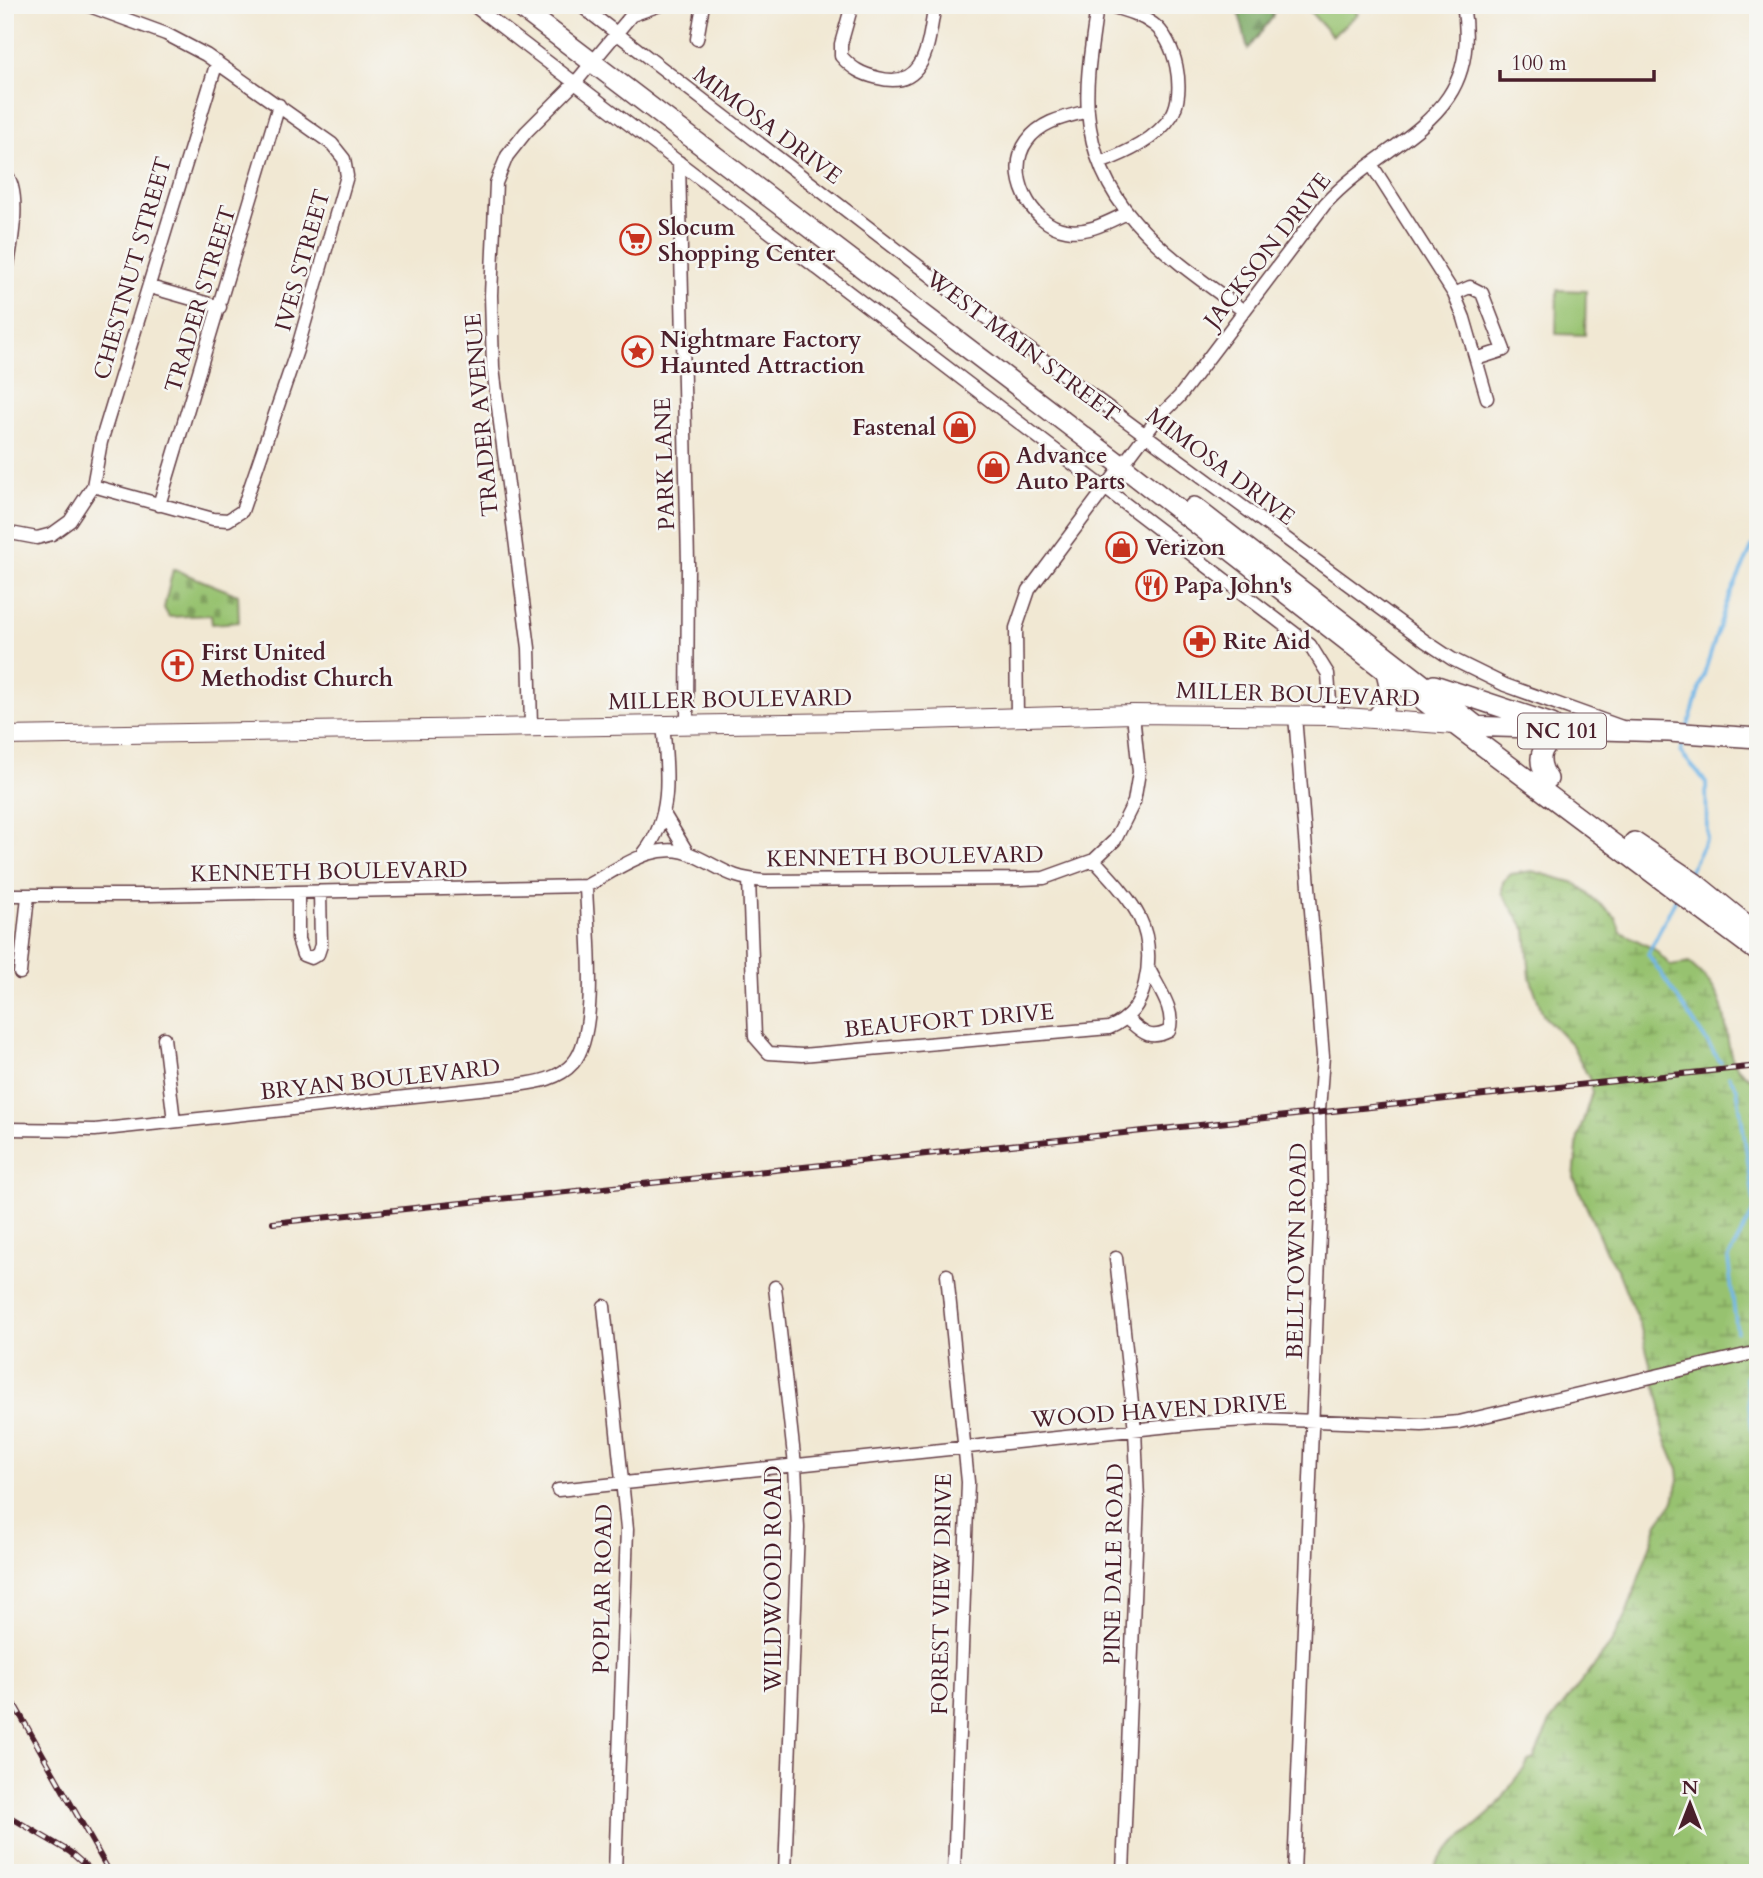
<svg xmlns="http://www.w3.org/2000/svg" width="1763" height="1878" viewBox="0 0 1763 1878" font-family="Cardo,serif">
	<defs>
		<pattern id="forest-firs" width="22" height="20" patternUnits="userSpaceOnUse" patternTransform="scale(1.75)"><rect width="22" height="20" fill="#79a862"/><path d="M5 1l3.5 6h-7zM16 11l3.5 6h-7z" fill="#658851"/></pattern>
		<pattern id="wetland-marsh" width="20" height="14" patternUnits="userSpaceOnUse" patternTransform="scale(1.75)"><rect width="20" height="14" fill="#97c26f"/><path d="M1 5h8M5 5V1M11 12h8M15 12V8" fill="none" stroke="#7d9d5b"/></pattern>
		<pattern id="cemetery-stones" width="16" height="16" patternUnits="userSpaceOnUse" patternTransform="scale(1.75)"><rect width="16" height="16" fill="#97c26f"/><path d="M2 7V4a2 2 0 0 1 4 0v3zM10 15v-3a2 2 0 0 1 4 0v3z" fill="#7d9d5b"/></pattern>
	</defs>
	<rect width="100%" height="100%" fill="#f6f6f2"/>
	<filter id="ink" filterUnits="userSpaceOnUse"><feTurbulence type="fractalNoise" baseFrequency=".0143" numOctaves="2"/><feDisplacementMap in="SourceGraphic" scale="14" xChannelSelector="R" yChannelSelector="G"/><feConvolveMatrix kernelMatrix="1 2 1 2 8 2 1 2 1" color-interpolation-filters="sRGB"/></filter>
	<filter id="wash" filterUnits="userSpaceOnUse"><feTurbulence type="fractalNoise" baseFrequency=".00686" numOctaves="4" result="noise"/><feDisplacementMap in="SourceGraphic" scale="28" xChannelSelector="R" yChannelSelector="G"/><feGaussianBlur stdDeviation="1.57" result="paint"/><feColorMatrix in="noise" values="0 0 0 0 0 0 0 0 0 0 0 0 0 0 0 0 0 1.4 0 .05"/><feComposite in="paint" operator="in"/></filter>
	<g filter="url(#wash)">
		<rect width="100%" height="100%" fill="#f1e8d3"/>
		<path fill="url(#forest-firs)" stroke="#626446" stroke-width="2" d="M1275 5 1272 18 1248 49 1237 6Z"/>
		<path fill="url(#wetland-marsh)" stroke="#70704d" stroke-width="2" d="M1532 871 1575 883 1615 917 1621 932 1654 949 1671 966 1689 963C1702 974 1714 985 1720 1002 1733 1033 1719 1068 1758 1081V1873H1431C1445 1846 1472 1831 1493 1810 1502 1801 1509 1789 1516 1778 1521 1772 1526 1769 1528 1761L1534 1759 1550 1722 1611 1644 1627 1612 1658 1523 1674 1501 1679 1479 1678 1469 1663 1434 1661 1406 1641 1329 1618 1271 1606 1252 1574 1178 1578 1137 1592 1092 1589 1078 1572 1045 1543 1015 1530 977 1526 930 1502 893 1503 882 1511 874Z"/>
		<path fill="url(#cemetery-stones)" stroke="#70704d" stroke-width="2" d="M173 569 238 595 239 622 212 624 211 615 169 617 164 608Z"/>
		<path fill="#97c26f" stroke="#70704d" stroke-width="2" d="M1304 5H1350L1358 14 1332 36Z
			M1557 290 1586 291 1585 335 1556 334Z"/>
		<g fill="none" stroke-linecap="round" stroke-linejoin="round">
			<path stroke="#72b7e8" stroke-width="3.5" d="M1688 726 1726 604 1758 534
				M1684 740 1680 752 1706 782 1707 837 1689 872
				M1676 898 1648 954 1721 1063
				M1729 1076 1737 1088 1755 1208 1728 1259 1737 1332
				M1746 1376 1753 1436 1758 1450"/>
		</g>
	</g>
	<g filter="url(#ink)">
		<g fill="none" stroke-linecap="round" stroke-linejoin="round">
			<defs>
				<path id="street" d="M87 5 166 34 206 55 332 144 344 159 347 176 297 350 242 511 228 520 213 519 93 486
					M473 5 1310 645 1328 674 1331 716
					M580 5 965 302 1425 641 1452 659 1505 685 1622 727
					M852 5 841 44V56C852 69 862 74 878 78 928 91 928 40 935 5
					M1097 5C1093 40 1085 77 1088 112 1096 211 1171 258 1244 311
					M632 15 660 5
					M697 39 703 5
					M1088 111C1065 117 1041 121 1027 141 1004 172 1031 225 1066 230 1088 234 1108 222 1127 213
					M679 162 688 563 687 723
					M1100 163C1126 153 1156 140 1172 115 1186 91 1176 40 1153 24 1139 14 1123 10 1107 5
					M1371 164 1454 294 1464 318 1487 398
					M5 173C24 193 9 255 5 282
					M150 287 220 307
					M1454 294 1470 287 1482 293 1504 350 1476 359
					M159 505 279 105
					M5 532 37 538 52 534 70 521 93 486 101 442 217 62
					M1017 718 1016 628 1029 590 1157 419 1179 397 1325 204C1388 135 1484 122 1463 5
					M531 726 529 648 493 368 491 295 496 183 507 156 526 132 575 83 640 5
					M664 814 687 852
					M644 853C674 816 667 768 663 724
					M749 880 755 1037 769 1053 802 1055 1109 1028C1130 1019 1140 1005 1145 983 1158 926 1131 900 1094 860
					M298 893V939L303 955 311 958 318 954 321 945 320 892
					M5 895H149L586 886C619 869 657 837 695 856 725 870 729 878 765 881L1021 879 1044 878 1094 860 1115 840 1134 802 1139 772 1133 714
					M20 973 28 896
					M1127 1019C1142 1032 1149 1041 1169 1031 1176 1010 1158 988 1149 969
					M164 1038 174 1121
					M5 1129 95 1130 518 1085C538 1082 559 1079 573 1063 600 1033 587 927 586 886
					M1116 1258 1135 1430 1138 1500 1123 1873
					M947 1275 968 1482 954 1873
					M775 1287 795 1465 798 1528 785 1873
					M604 1306 627 1529 615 1873
					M558 1490 1199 1423 1263 1419 1422 1425 1459 1422 1758 1352
					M1294 1873 1321 1208 1319 1111 1323 1056 1295 716"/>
				<path id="secondary" d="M5 736 851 722 1133 714 1331 716 1455 725"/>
				<path id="primary" d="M517 5 1121 465 1455 725 1758 952
					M1194 507 1474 724
					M1434 685 1552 724
					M1376 718C1389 703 1392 692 1386 672
					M1463 726 1669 732 1758 738
					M1548 779C1533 756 1543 740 1568 733
					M1634 842 1695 883 1758 934"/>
			</defs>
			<use href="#street" stroke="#633d44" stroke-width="15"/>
			<use href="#secondary" stroke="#633d44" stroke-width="20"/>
			<use href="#primary" stroke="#633d44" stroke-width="22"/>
			<use href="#street" stroke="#fff" stroke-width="12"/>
			<use href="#secondary" stroke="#fff" stroke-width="18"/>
			<use href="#primary" stroke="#fff" stroke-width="19"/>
			<defs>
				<path id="rail" d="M273 1223 1758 1066
					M5 1688 110 1873
					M5 1814 70 1852 94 1873"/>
			</defs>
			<use href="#rail" stroke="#4a1f2b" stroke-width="6"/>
			<use href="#rail" stroke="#f6f6f2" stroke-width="3.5" stroke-dasharray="10" stroke-linecap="butt"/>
		</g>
	</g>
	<defs>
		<symbol id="supermarket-ring" viewBox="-11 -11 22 22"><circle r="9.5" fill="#f6f6f2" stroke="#c8321e" stroke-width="1.5"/><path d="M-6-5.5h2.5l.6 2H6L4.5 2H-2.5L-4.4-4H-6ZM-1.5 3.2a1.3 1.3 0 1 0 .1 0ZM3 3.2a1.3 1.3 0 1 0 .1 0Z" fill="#c8321e"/></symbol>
		<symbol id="sight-ring" viewBox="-11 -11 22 22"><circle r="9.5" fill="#f6f6f2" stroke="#c8321e" stroke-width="1.5"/><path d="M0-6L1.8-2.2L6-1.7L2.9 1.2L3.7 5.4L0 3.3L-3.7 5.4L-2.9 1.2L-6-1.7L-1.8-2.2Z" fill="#c8321e"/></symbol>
		<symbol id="shop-ring" viewBox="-11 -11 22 22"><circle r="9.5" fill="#f6f6f2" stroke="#c8321e" stroke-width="1.5"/><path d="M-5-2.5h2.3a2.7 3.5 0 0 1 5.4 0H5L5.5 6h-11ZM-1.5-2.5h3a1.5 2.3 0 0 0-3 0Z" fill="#c8321e"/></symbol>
		<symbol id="restaurant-ring" viewBox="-11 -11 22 22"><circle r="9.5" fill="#f6f6f2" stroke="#c8321e" stroke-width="1.5"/><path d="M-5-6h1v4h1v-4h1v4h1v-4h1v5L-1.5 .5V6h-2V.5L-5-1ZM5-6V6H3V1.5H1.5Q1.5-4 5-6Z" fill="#c8321e"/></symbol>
		<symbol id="pharmacy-ring" viewBox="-11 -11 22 22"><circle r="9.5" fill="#f6f6f2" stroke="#c8321e" stroke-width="1.5"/><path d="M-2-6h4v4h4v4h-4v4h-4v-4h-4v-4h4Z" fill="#c8321e"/></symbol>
		<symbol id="church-ring" viewBox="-11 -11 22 22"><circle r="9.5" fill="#f6f6f2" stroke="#c8321e" stroke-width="1.5"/><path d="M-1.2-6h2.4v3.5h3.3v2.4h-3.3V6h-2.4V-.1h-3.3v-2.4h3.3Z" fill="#c8321e"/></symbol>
	</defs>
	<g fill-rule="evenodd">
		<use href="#supermarket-ring" x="618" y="222" width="35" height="35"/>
		<use href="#sight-ring" x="620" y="334" width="35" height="35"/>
		<use href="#shop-ring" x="942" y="410" width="35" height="35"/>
		<use href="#shop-ring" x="976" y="450" width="35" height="35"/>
		<use href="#shop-ring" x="1104" y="530" width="35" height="35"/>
		<use href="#restaurant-ring" x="1134" y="568" width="35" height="35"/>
		<use href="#pharmacy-ring" x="1182" y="624" width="35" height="35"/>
		<use href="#church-ring" x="160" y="648" width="35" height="35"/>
	</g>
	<g text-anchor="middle" stroke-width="5" stroke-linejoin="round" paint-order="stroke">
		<rect fill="#f6f6f2" stroke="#7e6067" stroke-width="2" x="1518" y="713.5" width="88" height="35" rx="5"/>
		<g font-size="21" font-weight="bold" fill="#4a1f2b">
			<text x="1562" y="738">NC 101</text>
		</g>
		<g font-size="23" fill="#4a1f2b" stroke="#f6f6f2">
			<text transform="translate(768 125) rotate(37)" y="8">MIMOSA DRIVE</text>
			<text transform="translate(1267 250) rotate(-52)" y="8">JACKSON DRIVE</text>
			<text transform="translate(302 260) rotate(-74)" y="8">IVES STREET</text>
			<text transform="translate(132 268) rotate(-74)" y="8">CHESTNUT STREET</text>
			<text transform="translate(200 299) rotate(-73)" y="8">TRADER STREET</text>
			<text transform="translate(1023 346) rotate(37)" y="8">WEST MAIN STREET</text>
			<text transform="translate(481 415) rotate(-95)" y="8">TRADER AVENUE</text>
			<text transform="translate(664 464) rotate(-92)" y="8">PARK LANE</text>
			<text transform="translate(1221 466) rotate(37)" y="8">MIMOSA DRIVE</text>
			<text transform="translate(1298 694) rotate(2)" y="8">MILLER BOULEVARD</text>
			<text transform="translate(730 699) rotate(-1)" y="8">MILLER BOULEVARD</text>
			<text transform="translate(905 856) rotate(-1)" y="8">KENNETH BOULEVARD</text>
			<text transform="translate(329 871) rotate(-1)" y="8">KENNETH BOULEVARD</text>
			<text transform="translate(949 1020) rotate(-5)" y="8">BEAUFORT DRIVE</text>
			<text transform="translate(380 1079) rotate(-6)" y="8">BRYAN BOULEVARD</text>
			<text transform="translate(1296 1251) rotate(-89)" y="8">BELLTOWN ROAD</text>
			<text transform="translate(1159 1410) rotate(-4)" y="8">WOOD HAVEN DRIVE</text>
			<text transform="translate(1113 1564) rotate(-89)" y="8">PINE DALE ROAD</text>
			<text transform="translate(773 1579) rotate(-90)" y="8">WILDWOOD ROAD</text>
			<text transform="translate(602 1589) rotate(-89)" y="8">POPLAR ROAD</text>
			<text transform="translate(941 1594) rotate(-89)" y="8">FOREST VIEW DRIVE</text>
		</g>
		<g font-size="23" font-weight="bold" fill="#4a1f2b" stroke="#f6f6f2" text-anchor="start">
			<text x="658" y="235">Slocum<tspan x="658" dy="26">Shopping Center</tspan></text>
			<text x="660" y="347">Nightmare Factory<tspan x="660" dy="26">Haunted Attraction</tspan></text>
			<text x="936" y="435" text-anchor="end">Fastenal</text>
			<text x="1016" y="463">Advance<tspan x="1016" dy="26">Auto Parts</tspan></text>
			<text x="1145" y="555">Verizon</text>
			<text x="1174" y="593">Papa John's</text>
			<text x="1223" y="649">Rite Aid</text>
			<text x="201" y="660">First United<tspan x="201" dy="26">Methodist Church</tspan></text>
		</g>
	</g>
	<rect width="1763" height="1878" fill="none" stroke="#f6f6f2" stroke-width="28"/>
	<g transform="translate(1690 1804)" stroke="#f6f6f2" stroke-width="5" paint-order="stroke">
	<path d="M0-5L12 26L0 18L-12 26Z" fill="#4a1f2b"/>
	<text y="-10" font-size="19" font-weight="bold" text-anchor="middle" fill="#4a1f2b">N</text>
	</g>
	<path d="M1500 70v10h154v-10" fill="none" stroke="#4a1f2b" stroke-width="3.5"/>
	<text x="1511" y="70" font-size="21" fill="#4a1f2b" stroke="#f6f6f2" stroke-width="5" paint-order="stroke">100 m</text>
</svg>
